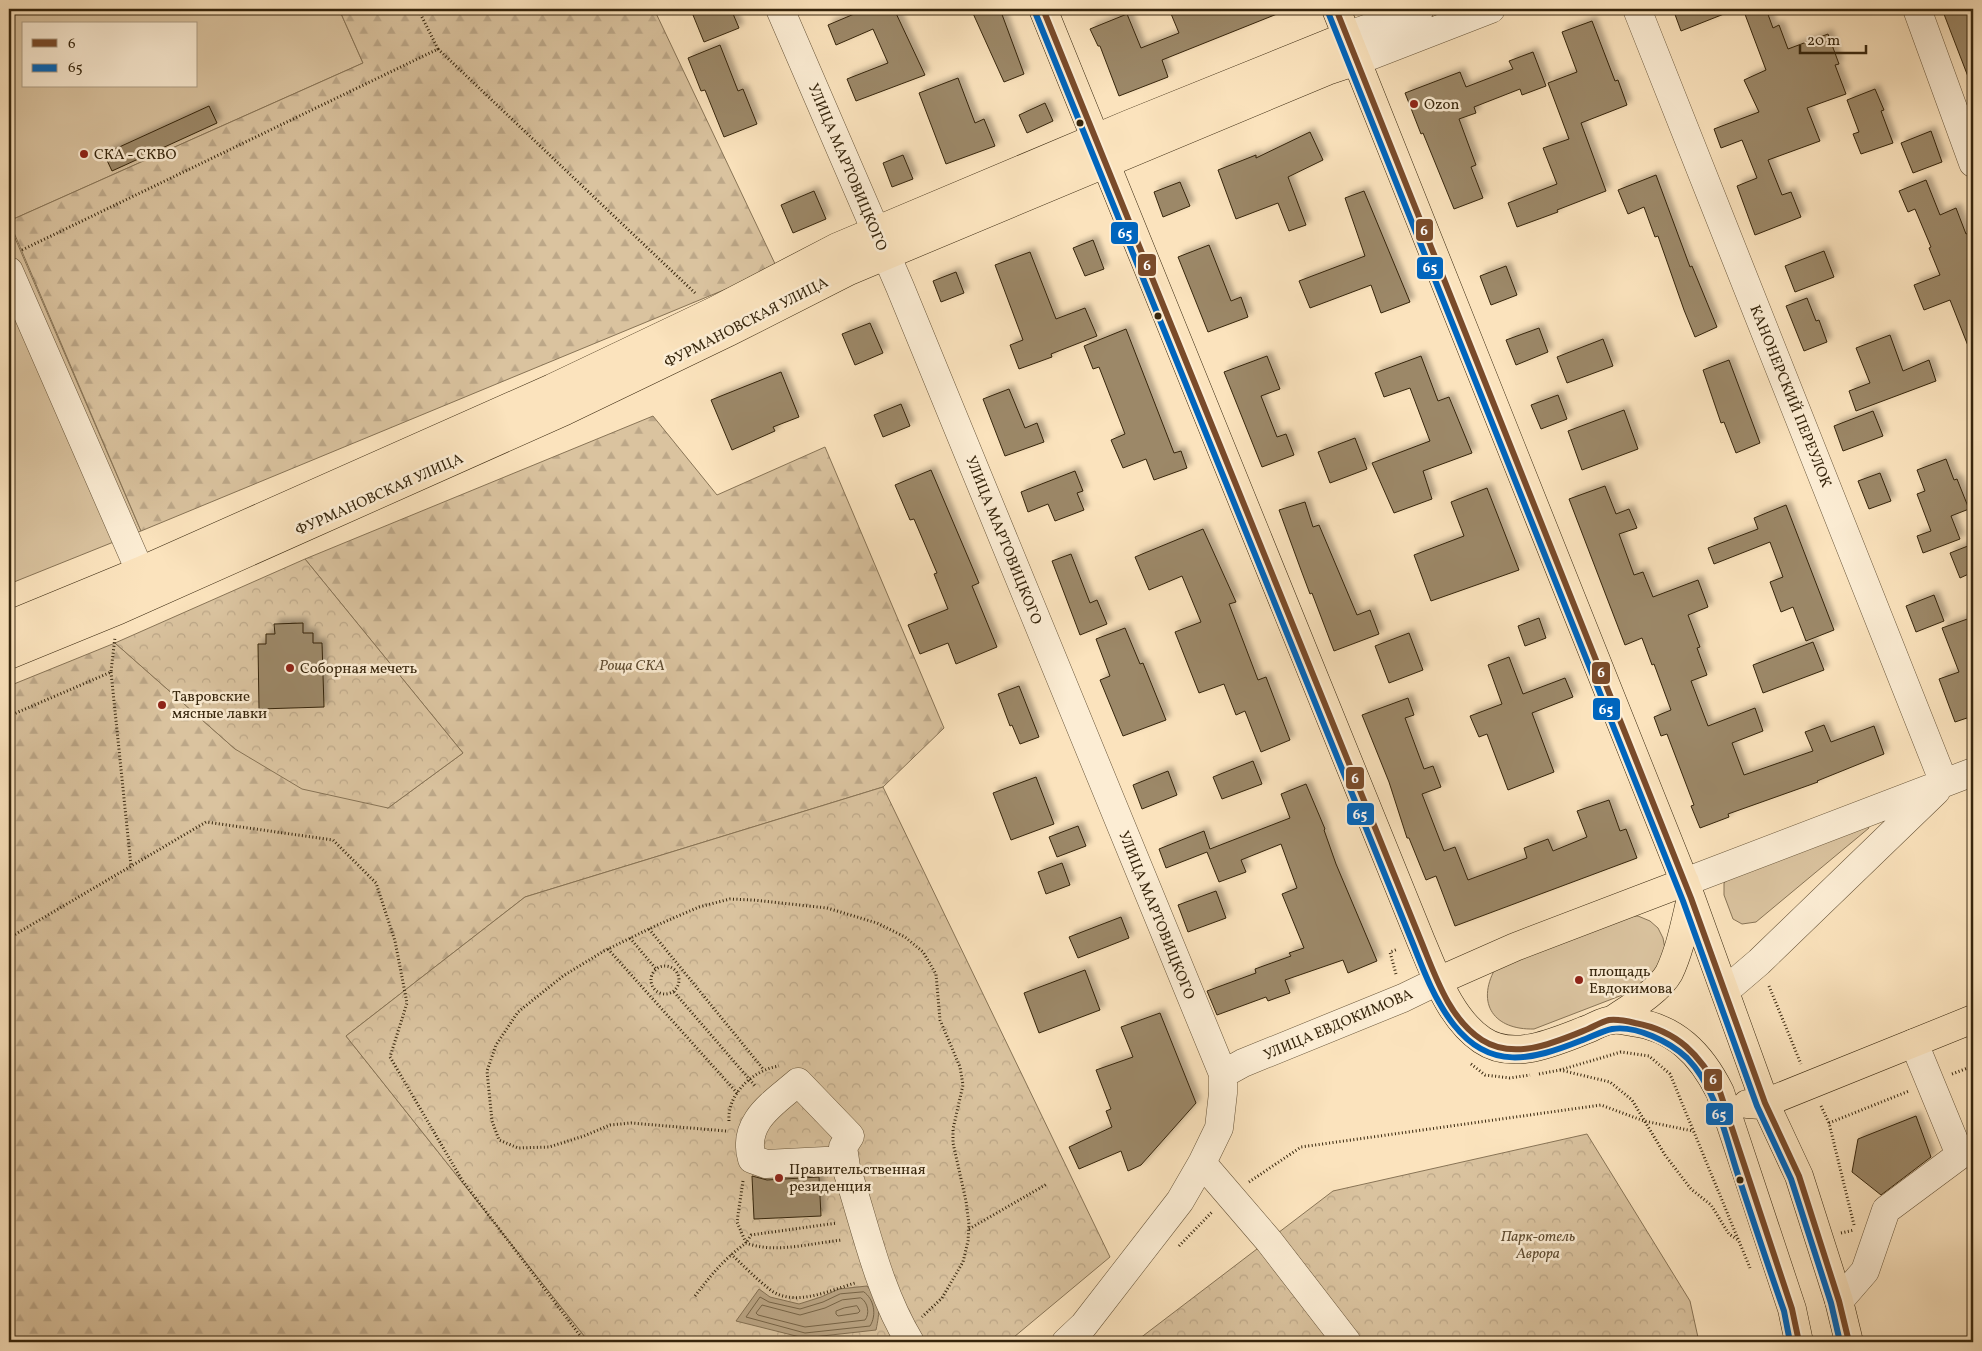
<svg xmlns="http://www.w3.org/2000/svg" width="1982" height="1351" viewBox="0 0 1982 1351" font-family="Vollkorn,serif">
	<defs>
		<pattern id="forest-firs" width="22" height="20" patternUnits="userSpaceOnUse" patternTransform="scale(1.25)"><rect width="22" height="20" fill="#dac39f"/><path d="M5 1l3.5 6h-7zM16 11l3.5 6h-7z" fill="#bca788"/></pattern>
		<pattern id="park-crowns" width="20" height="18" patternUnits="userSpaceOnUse" patternTransform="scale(1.25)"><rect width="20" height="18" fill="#dac39f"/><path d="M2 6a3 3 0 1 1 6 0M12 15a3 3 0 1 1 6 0" fill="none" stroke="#bca788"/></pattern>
		<filter id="shadow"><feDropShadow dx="4.5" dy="-4.5" stdDeviation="2.5" flood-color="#0004"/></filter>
	</defs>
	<rect width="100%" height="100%" fill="#fbe3bd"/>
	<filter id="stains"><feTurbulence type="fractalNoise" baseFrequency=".004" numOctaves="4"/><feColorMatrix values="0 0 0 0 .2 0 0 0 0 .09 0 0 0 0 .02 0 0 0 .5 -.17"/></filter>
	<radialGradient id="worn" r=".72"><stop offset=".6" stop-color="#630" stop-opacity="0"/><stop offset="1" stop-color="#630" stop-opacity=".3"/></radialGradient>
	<path fill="#dac39f" stroke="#887456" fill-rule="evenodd" d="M9 9H339L363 63 9 221ZM24 24H196V86H24Z
		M9 224 141 531 9 584Z
		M1865 819 1869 828 1756 922 1742 924 1733 919 1724 895V883L1732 876Z
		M1624 916H1638L1650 921 1658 928 1663 938 1665 949 1664 960 1638 989 1534 1029C1494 1030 1476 1004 1495 969Z"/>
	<path fill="url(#forest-firs)" stroke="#887456" d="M339 9H654L777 268 141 531 9 221 363 63Z
		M653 416 717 495 825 447 944 728 883 787 525 897 346 1036 589 1342H9V686L115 643 235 749 388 808 463 753 305 559Z"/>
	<path fill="url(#park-crowns)" stroke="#887456" d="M305 559 463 753 388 808 302 789 235 749 115 643Z
		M883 787 1110 1257 1008 1342H589L346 1036 525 897Z
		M1587 1134 1690 1301 1699 1342H1135L1333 1191Z"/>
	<path fill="#b8a281" stroke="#847052" d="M867 1286C881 1302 880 1311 876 1330L804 1338 736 1321 759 1289 770 1297 799 1304 821 1297 839 1289Z"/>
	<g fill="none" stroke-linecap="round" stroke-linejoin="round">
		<path stroke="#776446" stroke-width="1" d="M864 1292C874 1299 877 1315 870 1326L805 1333 746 1317 760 1297 769 1302 800 1309 823 1302 840 1294Z
			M861 1298C868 1302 870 1314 865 1320L805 1327 758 1315 756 1313 762 1305 800 1315 825 1308 842 1300Z
			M857 1306 860 1311 858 1313 838 1316 836 1314V1311L844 1308Z"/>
	</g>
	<path fill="#9c8868" stroke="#36250c" filter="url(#shadow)" d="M709 9H731L739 28 704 42 693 15Z
		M866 9H894L925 75 856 101 847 79 888 63 873 29 836 45 828 25Z
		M971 9H1000L1024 74 1004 82Z
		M1169 9H1287V10L1162 60 1168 77 1119 96 1100 46H1098L1090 29 1127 14 1141 48 1179 33Z
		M1673 9H1734V10L1681 31Z
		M1743 9H1766L1773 28 1779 25 1788 49 1828 34 1839 64 1835 65 1846 94 1807 108 1820 141 1768 160 1782 195 1791 192 1801 217 1755 235 1737 186 1757 178 1742 140 1721 148 1714 129 1759 112 1744 80 1766 70Z
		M1942 9H1967L1973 24V86L1972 87Z
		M1592 21 1615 81 1618 80 1627 105 1581 123 1606 191 1557 210 1558 212 1517 227 1508 203 1557 184 1543 148 1569 139 1548 83 1577 72 1562 32Z
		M720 45 738 91 743 89 757 124 724 137 705 90 701 91 688 58Z
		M1533 52 1546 86 1522 95 1520 89 1474 107 1476 113 1459 119 1476 165 1471 167 1483 198 1454 209 1423 133 1421 134 1405 93 1460 72 1466 87 1513 69 1509 61Z
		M958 78 975 123 984 119 995 146 946 164 919 93Z
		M1875 89 1884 110 1881 111 1893 143 1861 154 1853 134 1859 132 1847 100Z
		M1045 103 1053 121 1027 133 1019 115Z
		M209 106 217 123 112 171 104 154Z
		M1931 131 1942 162 1913 173 1901 143Z
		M1310 132 1323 160 1288 177 1306 225 1289 231 1278 203 1236 219 1218 170 1256 155V158Z
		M903 155 913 179 892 187 883 163Z
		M1656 175 1690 267 1692 266 1717 327 1695 337 1684 310 1658 236 1655 237 1644 207 1628 214 1618 190Z
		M1926 180 1940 215 1956 208 1966 234 1973 231V356H1972L1950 300 1924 310 1914 285 1940 275 1929 248 1931 247 1915 209 1908 212 1899 191Z
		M1180 182 1190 206 1163 217 1154 192Z
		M814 191 826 219 793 233 781 205Z
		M1364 191 1410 302 1381 313 1371 285 1310 308 1299 281 1365 256 1345 198Z
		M1093 240 1104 269 1085 276 1073 248Z
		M1209 245 1231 301 1241 297 1248 317 1208 332 1178 257Z
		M1824 251 1834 277 1795 292 1785 266Z
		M1030 252 1056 319 1085 308 1097 336 1051 354 1052 357 1019 369 1010 345 1023 340 995 265Z
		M1506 266 1517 295 1491 305 1480 276Z
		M956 272 964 293 941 302 933 281Z
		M1807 298 1816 321 1819 320 1827 342 1804 351 1786 306Z
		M870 323 883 353 855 365 842 334Z
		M1539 328 1548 352 1516 365 1506 340Z
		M1126 329 1174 453 1181 451 1187 468 1154 480 1146 459 1123 468 1111 440 1125 434 1099 367 1093 369 1084 346Z
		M1890 335 1903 371 1929 360 1936 381 1856 411 1849 391 1870 383 1856 348Z
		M1603 339 1613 366 1567 383 1557 357Z
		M1267 356 1280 389 1261 396 1277 437 1286 434 1294 455 1262 467 1224 372Z
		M1421 356 1438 401 1449 397 1472 453 1423 471 1432 499 1394 513 1372 463 1430 441 1410 388 1384 397 1375 373Z
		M1729 360 1760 443 1736 453 1724 422 1721 423 1703 370Z
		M781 372 799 417 773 427 775 431 732 450 711 400Z
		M1009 389 1025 428 1037 423 1044 442 1005 456 983 399Z
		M1558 395 1567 419 1541 429 1531 405Z
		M901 404 910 426 883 437 874 415Z
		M1624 410 1638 449 1582 470 1568 431Z
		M1873 411 1883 436 1843 451 1834 426Z
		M1355 438 1367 469 1330 483 1318 452Z
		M1946 459 1954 480 1957 479 1969 509 1951 516 1960 539 1923 553 1917 536 1931 531 1917 494 1925 491 1917 470Z
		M931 470 979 583 972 586 997 647 956 664 948 643 920 654 908 625 948 609 934 574 937 573 914 519 910 520 895 485Z
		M1075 471 1083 491 1077 493 1084 510 1055 521 1048 504 1028 512 1021 492Z
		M1880 473 1891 501 1869 509 1858 481Z
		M1605 486 1616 514 1629 509 1637 528 1619 534 1634 575 1643 572 1653 597 1698 580 1708 607 1688 615 1700 647 1697 648 1707 675 1691 681 1708 726 1755 708 1763 731 1732 743 1744 775 1813 751 1805 732 1824 725 1831 742 1874 726 1884 754 1817 781 1818 782 1728 814 1729 817 1700 828 1691 806 1694 805 1667 734 1661 736 1654 717 1671 710 1654 664 1652 665 1642 638 1625 645 1569 499Z
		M1487 488 1519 570 1431 601 1414 555 1464 536 1451 502Z
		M1305 502 1313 527 1319 525 1357 615 1370 610 1379 634 1334 651 1312 593 1310 594 1301 570 1279 510Z
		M1786 505 1834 630 1806 641 1793 607 1781 612 1770 582 1783 577 1770 542 1714 564 1708 548 1758 529 1754 518Z
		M1203 529 1236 602 1229 604 1258 680 1266 677 1290 740 1261 752 1245 711 1236 715 1224 684 1199 693 1175 632 1201 622 1182 576 1149 590 1135 557Z
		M1973 544V572L1960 578 1950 553Z
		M1071 554 1090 603 1097 600 1107 624 1080 635 1052 561Z
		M1934 595 1944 621 1916 632 1906 606Z
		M1973 617V716L1955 722 1939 679 1959 672 1942 628Z
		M1539 618 1546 638 1525 646 1518 626Z
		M303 623V633H313V643H322L324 707 259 709 258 644H266V634H275L274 624Z
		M1125 628 1140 664 1143 663 1166 720 1123 736 1100 680 1110 676 1096 639Z
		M1409 633 1423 670 1389 683 1375 646Z
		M1813 642 1824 670 1763 693 1753 665Z
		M1509 657 1523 694 1565 678 1573 697 1532 713 1554 772 1508 790 1487 734 1479 737 1470 716 1502 704 1488 665Z
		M1019 686 1039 737 1020 744 1012 725 1010 726 998 694Z
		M1408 698 1414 715 1405 718 1424 769 1433 766 1441 787 1422 794 1444 851 1455 847 1468 880 1527 858 1524 848 1548 839 1553 851 1587 837 1577 811 1609 800 1620 831 1626 829 1637 858 1455 926 1436 876 1426 880 1409 838H1407L1389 782 1362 715Z
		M1253 761 1262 784 1222 799 1213 777Z
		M1168 771 1177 795 1142 809 1133 785Z
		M1036 777 1054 824 1011 840 993 793Z
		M1306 784 1325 829 1324 830 1336 864 1377 961 1348 973 1343 960 1285 980 1290 993 1268 1001 1266 997 1217 1015 1207 991 1256 973 1255 969 1291 956 1289 953 1304 948 1282 894 1297 888 1281 844 1241 860 1246 872 1219 882 1207 852 1166 868 1159 849 1204 831 1210 849 1290 818 1281 794Z
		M1078 826 1086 846 1057 857 1049 837Z
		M1062 863 1070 885 1046 894 1038 872Z
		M1216 891 1226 918 1188 932 1178 905Z
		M1121 917 1129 938 1078 958 1069 937Z
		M1085 970 1100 1010 1039 1033 1024 993Z
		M1160 1013 1196 1103 1141 1165 1128 1171 1121 1151 1079 1169 1069 1147 1112 1127 1106 1111 1111 1109 1096 1070 1133 1057 1121 1027Z
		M1916 1116 1931 1157 1881 1195 1852 1172 1858 1139Z
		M752 1176 767 1180 819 1177 821 1216 754 1219Z"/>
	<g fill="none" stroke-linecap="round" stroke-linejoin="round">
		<defs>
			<path id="minor" d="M780 9 900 287 1223 1074V1093L1219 1128 1202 1163 1180 1201 1084 1325 1066 1342
				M1637 9 1944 783
				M1917 9 1973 163
				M1347 36 1420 9
				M1357 61 1491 9
				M9 271 140 571
				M1685 882 1973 772
				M1725 991 1759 962 1936 791
				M1223 1074 1243 1063 1403 998 1438 981
				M845 1160 766 1164 752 1159C741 1122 774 1103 798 1082L850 1136 843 1147 846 1167C865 1225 878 1290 910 1342
				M1202 1163 1269 1241 1347 1342
				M1839 1301 1865 1271 1886 1210 1960 1155 1914 1043"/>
			<path id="major" d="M1043 9 1421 941C1436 976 1450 1018 1482 1040 1514 1062 1556 1041 1588 1029 1595 1026 1605 1020 1613 1020 1619 1019 1626 1021 1632 1022 1675 1027 1701 1054 1720 1092L1792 1309 1799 1342
				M1336 9 1691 898 1765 1103 1799 1176 1839 1301 1849 1342
				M9 625 140 571 552 388 714 311 837 247 1129 124 1347 36
				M9 655 119 610 565 411 729 332 849 271 1327 71 1357 61
				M1438 981 1515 947 1685 882
				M1612 1020C1630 1008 1659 991 1669 973 1680 950 1685 923 1691 898
				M1747 1104 1761 1105 1765 1103 1973 1019"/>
		</defs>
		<use href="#minor" stroke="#675438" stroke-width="29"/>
		<use href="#major" stroke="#36250c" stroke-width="29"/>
		<path stroke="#36250c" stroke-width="3" stroke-dasharray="1 2.5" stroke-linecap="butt" d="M438 49 695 293
			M22 250 438 49 418 9
			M111 672 131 866
			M9 716 111 672 115 637
			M649 929 764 1070
			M9 938 206 822 333 840 376 883 395 941 407 1003 390 1057 462 1180 585 1342
			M630 938 656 969
			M608 949 738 1094
			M651 980a14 14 0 1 1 28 0a14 14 0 1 1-28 0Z
			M1396 974 1390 952 1398 949
			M1769 986 1801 1064
			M674 992 756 1087
			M1471 1064 1485 1075 1510 1078 1530 1075
			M1560 1070 1610 1082 1632 1100 1665 1155 1691 1189 1711 1205 1729 1234 1738 1240
			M1539 1074 1560 1070 1621 1052 1649 1056 1670 1074 1750 1268
			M1952 1074 1973 1066
			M1821 1106 1829 1123
			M729 1121C727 1094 753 1070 779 1066
			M726 1131 631 1123 610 1125 584 1136 549 1147 518 1148 499 1140 492 1121 487 1071 496 1045 518 1012 563 976 604 951 655 926 699 907 730 899 753 900 827 908 877 923 905 937 923 952 936 974 940 1020 960 1067 963 1085 953 1129V1143L966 1201 969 1224 968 1241 963 1262 942 1298 922 1317
			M743 1181 737 1222 746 1243 751 1235 837 1223
			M1249 1182 1301 1147 1601 1105 1644 1121 1693 1131
			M1854 1225 1829 1123 1909 1091
			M969 1229 1047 1184
			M1841 1233 1854 1230
			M1179 1246 1213 1211
			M731 1254C744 1266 757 1280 772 1291 796 1307 831 1290 855 1283
			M695 1296C710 1276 725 1258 746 1243 775 1254 812 1243 842 1240"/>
		<use href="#minor" stroke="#fcedd4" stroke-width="28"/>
		<use href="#major" stroke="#fbe3bd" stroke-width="28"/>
		<defs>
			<path id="bus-1" d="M1043 9 1421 941C1435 975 1449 1019 1482 1040 1515 1061 1556 1042 1588 1029 1595 1026 1601 1022 1609 1020 1618 1019 1627 1021 1635 1023 1678 1031 1700 1055 1720 1092L1792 1309 1799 1342
				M1336 9 1691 898 1765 1103 1799 1176 1839 1301 1849 1342"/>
			<path id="bus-2" d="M1035 12 1413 944C1424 972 1435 1001 1454 1025 1490 1071 1532 1060 1580 1041 1590 1038 1601 1031 1612 1029 1636 1025 1670 1042 1687 1058 1717 1089 1725 1136 1738 1175 1753 1220 1768 1266 1784 1311L1790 1342
				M1328 12 1683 901 1757 1106 1791 1179 1831 1303 1840 1342"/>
		</defs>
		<use href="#bus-1" stroke="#fcedd4" stroke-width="10"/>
		<use href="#bus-2" stroke="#fcedd4" stroke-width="10"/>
		<use href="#bus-1" stroke="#7a4b2a" stroke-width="6"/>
		<use href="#bus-2" stroke="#0065bd" stroke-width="6"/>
	</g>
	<g fill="#8f2418" stroke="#fcedd4" stroke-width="2">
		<circle cx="1414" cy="104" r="5"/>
		<circle cx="84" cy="154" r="5"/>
		<circle cx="290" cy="668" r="5"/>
		<circle cx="162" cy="705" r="5"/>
		<circle cx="1579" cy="980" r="5"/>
		<circle cx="779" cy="1178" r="5"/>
	</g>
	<g fill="#36250c" stroke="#fcedd4" stroke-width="2">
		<circle cx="1080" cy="123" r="4.5"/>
		<circle cx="1158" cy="316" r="4.5"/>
		<circle cx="1740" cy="1180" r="4.5"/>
	</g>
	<g text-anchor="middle" stroke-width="5" stroke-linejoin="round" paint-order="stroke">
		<g font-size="15" fill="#36250c" stroke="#fcedd4" text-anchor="start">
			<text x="1424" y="109">Ozon</text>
			<text x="94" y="159">СКА - СКВО</text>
			<text x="300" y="673">Соборная мечеть</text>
			<text x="172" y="701">Тавровские<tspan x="172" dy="17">мясные лавки</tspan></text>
			<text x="1589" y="976">площадь<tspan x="1589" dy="17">Евдокимова</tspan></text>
			<text x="789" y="1174">Правительственная<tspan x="789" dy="17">резиденция</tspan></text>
		</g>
		<g font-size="15" fill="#36250c" stroke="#fcedd4">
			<text transform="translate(848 167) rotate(67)" y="5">УЛИЦА МАРТОВИЦКОГО</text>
			<text transform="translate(746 322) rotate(-27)" y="5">ФУРМАНОВСКАЯ УЛИЦА</text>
			<text transform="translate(1791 396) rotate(68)" y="5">КАНОНЕРСКИЙ ПЕРЕУЛОК</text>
			<text transform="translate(379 494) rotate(-24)" y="5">ФУРМАНОВСКАЯ УЛИЦА</text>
			<text transform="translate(1004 540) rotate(68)" y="5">УЛИЦА МАРТОВИЦКОГО</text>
			<text transform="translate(1157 915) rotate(68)" y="5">УЛИЦА МАРТОВИЦКОГО</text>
			<text transform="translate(1338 1024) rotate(-23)" y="5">УЛИЦА ЕВДОКИМОВА</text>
		</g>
		<g font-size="15" font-style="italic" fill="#5f4c31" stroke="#fcedd4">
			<text x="632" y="670">Роща СКА</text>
			<text x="1538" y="1241">Парк-отель<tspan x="1538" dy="17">Аврора</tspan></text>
		</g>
	</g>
	<g stroke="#fcedd4" stroke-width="2">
		<rect x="1415" y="218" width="19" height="24" rx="5" fill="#7a4b2a"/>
		<rect x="1110" y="221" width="29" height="24" rx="5" fill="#0065bd"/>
		<rect x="1137" y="253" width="20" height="24" rx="5" fill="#7a4b2a"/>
		<rect x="1416" y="256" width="28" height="24" rx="5" fill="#0065bd"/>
		<rect x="1591" y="661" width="20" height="24" rx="5" fill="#7a4b2a"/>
		<rect x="1592" y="697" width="29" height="24" rx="5" fill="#0065bd"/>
		<rect x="1345" y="766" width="20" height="24" rx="5" fill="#7a4b2a"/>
		<rect x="1346" y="802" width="29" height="24" rx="5" fill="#0065bd"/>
		<rect x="1703" y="1068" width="20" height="24" rx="5" fill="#7a4b2a"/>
		<rect x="1705" y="1102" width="29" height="24" rx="5" fill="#0065bd"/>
	</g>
	<g font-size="14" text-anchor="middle" font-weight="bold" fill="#fff">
		<text x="1424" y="235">6</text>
		<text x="1125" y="238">65</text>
		<text x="1147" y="270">6</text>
		<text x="1430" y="272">65</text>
		<text x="1601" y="677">6</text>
		<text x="1606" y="714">65</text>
		<text x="1355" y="783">6</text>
		<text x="1360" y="819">65</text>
		<text x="1713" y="1084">6</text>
		<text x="1719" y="1119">65</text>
	</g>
	<rect width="1982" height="1351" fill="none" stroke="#fbe3bd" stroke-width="30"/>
	<rect x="10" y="10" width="1962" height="1331" fill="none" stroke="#36250c" stroke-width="2.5"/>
	<rect x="15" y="15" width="1952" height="1321" fill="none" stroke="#36250c"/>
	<rect x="22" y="22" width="175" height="65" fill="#fcedd4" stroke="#ad9d84"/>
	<rect x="32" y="39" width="25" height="8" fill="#7a4b2a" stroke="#ad9d84"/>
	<text x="68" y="48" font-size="15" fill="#36250c">6</text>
	<rect x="32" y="64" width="25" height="8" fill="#0065bd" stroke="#ad9d84"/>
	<text x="68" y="72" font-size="15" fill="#36250c">65</text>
	<path d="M1800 45v8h66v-8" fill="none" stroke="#36250c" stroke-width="2.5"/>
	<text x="1807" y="45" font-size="15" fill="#36250c" stroke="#fcedd4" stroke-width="4" paint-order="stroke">20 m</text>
	<rect width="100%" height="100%" filter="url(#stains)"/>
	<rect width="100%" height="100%" fill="url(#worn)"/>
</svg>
